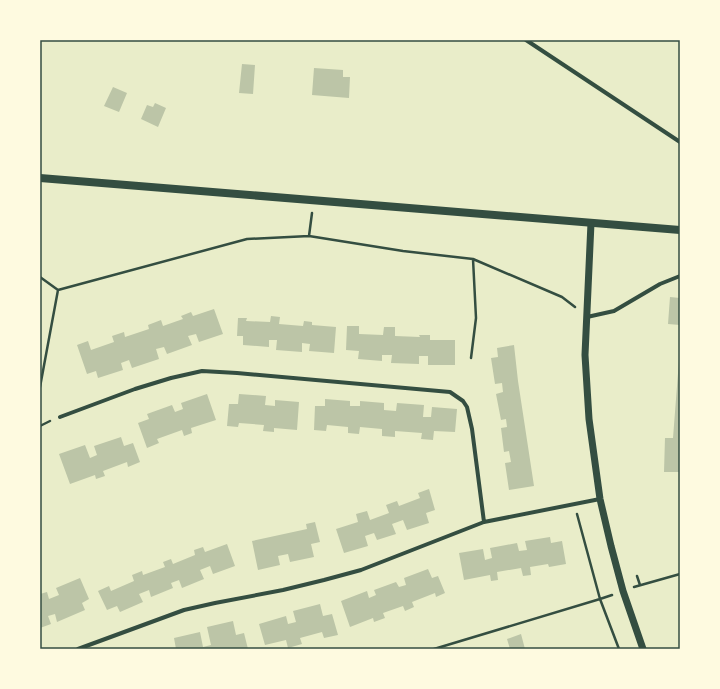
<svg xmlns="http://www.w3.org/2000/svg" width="720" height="689" viewBox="0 0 720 689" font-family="'DM Sans',sans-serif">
	<rect width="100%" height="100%" fill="#e9edc9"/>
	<path fill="#bcc5a7" d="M242 64 255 65 253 94 239 93Z
		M314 68 343 70V77H350L349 98 312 95Z
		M113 87 127 93 119 112 104 106Z
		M155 103 166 108 158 127 141 119 147 105 153 107Z
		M670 297 680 298V325L668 324Z
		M214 309 223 334 199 342 196 334 188 336 192 345 167 354 164 347 156 349 159 359 132 368 129 360 121 363 123 370 98 378 96 371 87 374 77 345 88 341 91 350 114 342 112 336 124 332 125 337 149 329 148 325 161 320 163 326 183 319 181 316 191 312 193 316Z
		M271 316 280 317 279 324 303 326 304 321 312 322V325L336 327 334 353 309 351 310 344 302 343V352L276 350 277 340H269V347L243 345V336H237L238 318H247L246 321 270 322Z
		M347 326H359V334L383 335 384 327H395V336L420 337 419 335H430V340H455V365H428V356H419V364L391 363 392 355H382V361L358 359 359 351 346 350Z
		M514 345 518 381 534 486 509 490 505 463 511 462 509 451 504 452 501 428 507 427 506 419 501 420 496 394 503 392 502 383 495 384 491 358 498 357 497 348Z
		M679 360H680V472H664L665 438H673Z
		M207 394 216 420 191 428 192 433 184 436 182 430 157 439 159 443 147 448 138 423 149 419 147 414 172 405 175 412 183 409 181 403Z
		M239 394 266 396 265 405 275 406V400L299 402 297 430 274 428V432L263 431 264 425 239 423 238 427 227 426 229 404H238Z
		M325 399 350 401V406H360V401L384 403V410L396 411 397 403 424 405 423 417H431L432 407 457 409 455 432 434 431 433 440 421 439 422 433 395 431V437L382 436V429L360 427 359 434 348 433V427L327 425 326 431 314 430 315 406H325Z
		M121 437 124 446 133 443 140 462 128 467 127 462 103 471 105 476 96 479 95 475 70 484 59 454 85 445 90 458 97 455 94 446Z
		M429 489 435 510 426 513 429 523 407 530 403 520 392 524 396 534 377 540 374 533 365 536 368 546 344 553 336 529 358 522 356 514 367 511 370 520 389 513 386 505 397 501 399 506 420 498 418 493Z
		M315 522 320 542 311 544 314 557 290 562 288 554 278 556 280 565 258 570 252 541 307 529 306 524Z
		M550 537 551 543 562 541 566 564 549 567 548 564 530 567 531 575 523 576 521 568 497 572 498 580 491 581 490 575 464 580 459 553 483 549 485 560 492 558 490 548 517 543 519 551 527 550 525 541Z
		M227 544 235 566 213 574 210 566 200 570 204 579 182 588 179 580 171 583 173 588 151 597 149 590 139 594 143 602 120 612 117 606 107 610 98 591 109 586 111 591 134 581 132 575 142 571 143 575 165 567 163 562 171 559 173 564 195 555 194 550 203 547 205 552Z
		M428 569 432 578 438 576 445 593 436 597 435 593 412 602 414 607 405 611 403 606 383 613 385 618 374 622 373 618 350 627 341 601 367 591 369 598 376 595 374 590 396 582 399 587 406 585 404 578Z
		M80 578 89 599 82 603 85 610 57 622 55 614 48 616 51 624 40 628V594L47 592 49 599 59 595 56 588Z
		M320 604 323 616 332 614 338 635 324 638 322 632 300 638 302 644 288 648 286 640 265 645 259 624 286 616 288 624 296 622 293 611Z
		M233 621 236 635 244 633 248 649H176L174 638 200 632 203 647 211 645 207 627Z
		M521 634 525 649H510L507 639Z"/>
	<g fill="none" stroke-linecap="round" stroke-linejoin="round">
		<path stroke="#344e41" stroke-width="2.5" d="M309 236 403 251 473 259 476 318 471 358
			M473 259 562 297 575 307
			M40 277 58 290 40 387
			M58 290 247 239 309 236 312 213
			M40 426 50 421
			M577 514 600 599 612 595
			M637 576 640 585
			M634 587 680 574
			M434 649 600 599 619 649"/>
		<path stroke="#344e41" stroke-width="4" d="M526 40 680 142
			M587 317 614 311 660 284 680 276
			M60 417 135 389 171 378 202 371 237 373 450 392 463 401 467 407 472 429 484 522
			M78 649 184 610 215 603 283 590 324 580 361 570 484 522 600 499"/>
		<path stroke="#344e41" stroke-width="7" d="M591 223 585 355 589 419 600 499 611 546 623 591 643 649"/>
		<path stroke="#344e41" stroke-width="8" d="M40 178 680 230"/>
	</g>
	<rect width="720" height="689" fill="none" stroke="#fefae0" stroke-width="82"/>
	<rect x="41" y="41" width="638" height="607" fill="none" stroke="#344e41" stroke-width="1.5"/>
</svg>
